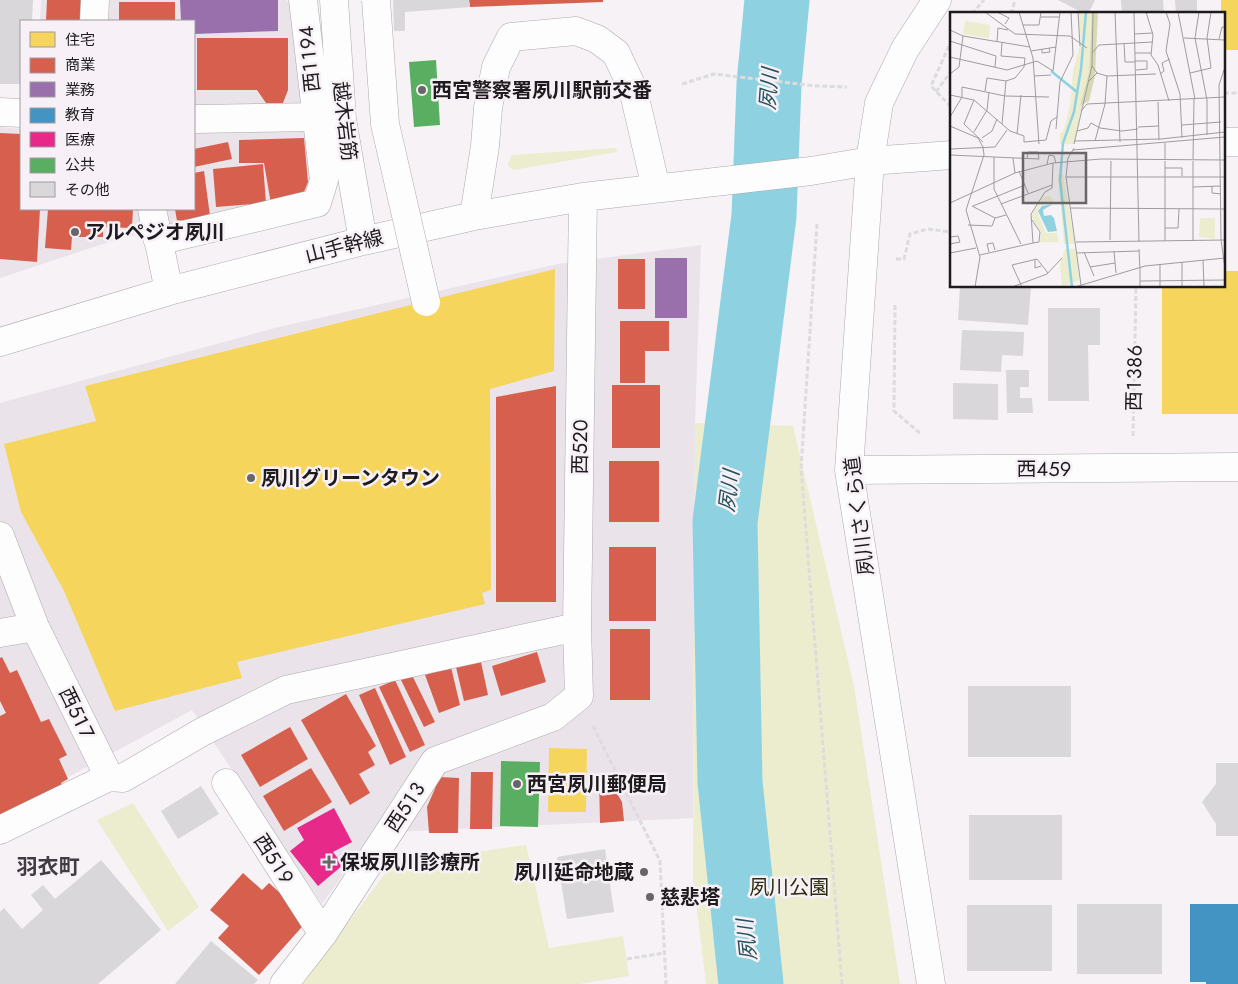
<svg xmlns="http://www.w3.org/2000/svg" width="1238" height="984" viewBox="0 0 1238 984" font-family="Jost,'Noto Sans JP',sans-serif">
	<rect width="100%" height="100%" fill="#f6f2f6"/>
	<path fill="#eae3ea" d="M41 0H286L291 5 310 183 303 198 118 239 0 278V127L21 129V209H194V21H40Z
		M701 245 695 423 693 818 373 833 322 904 192 710 0 814V403L275 328 558 264Z"/>
	<path fill="#ecedce" d="M616 148 617 152 514 170 510 168 508 164 512 155Z
		M695 423 793 426 854 686 900 984H706L693 879Z
		M133 803 199 907 168 931 97 820Z
		M526 845 549 948 623 936 629 976 579 984H302L393 863Z"/>
	<path fill="#f6d55c" d="M1221 0H1238V50H1224V14H1221Z
		M555 269 554 371 490 389 491 590 482 593 485 604 237 662 242 678 115 711 64 591 21 512 4 444 96 421 85 386Z
		M1224 271H1238V414H1162V286H1224Z
		M549 748 587 749 586 812H548Z"/>
	<path fill="#d6604d" d="M47 0H82L81 21H46Z
		M469 0H603V2L470 7Z
		M119 2H175V21H119Z
		M197 38H288V90L283 103H266L257 90H197Z
		M0 133 21 134V209H40L37 262 0 259Z
		M304 138 308 182 302 197 271 204 264 163H239V140Z
		M228 142 232 159 194 167V149Z
		M263 164 266 203 216 207 213 169Z
		M204 171 210 216 177 221 175 209H194V173Z
		M48 209H133L132 228 103 227V237H72L71 250 45 248Z
		M618 259H645V309H618Z
		M620 321H669V351H645V383H620Z
		M612 385H660V448H612Z
		M556 386V602H496V397Z
		M609 461H659V522H609Z
		M609 547H656V621H609Z
		M610 629H650V700H610Z
		M537 652 546 682 501 696 492 666Z
		M2 657 10 673 17 670 41 722 49 719 67 755 59 759 68 779 61 783 63 786 0 815V716L6 713 0 701V658Z
		M481 662 488 695 464 701 456 667Z
		M451 667 460 705 439 713 425 675Z
		M412 675 435 722 424 727 401 680Z
		M395 680 425 745 410 752 379 687Z
		M375 688 406 757 390 765 359 695Z
		M346 694 376 746 368 752 375 765 359 774 370 793 350 805 301 720Z
		M290 727 308 759 260 787 241 755Z
		M311 768 332 802 284 831 263 796Z
		M471 772H493L492 829H470Z
		M440 777 459 778 458 833H429L427 807Z
		M599 778H608L622 802 624 821 600 823Z
		M243 873 262 890 269 883 309 919 259 975 218 938 229 926 210 910Z"/>
	<path fill="#9970ab" d="M180 0H278V31L194 34V21H181Z
		M655 258H687V318H655Z"/>
	<path fill="#4393c3" d="M1190 904H1238V984H1206V982H1190Z"/>
	<path fill="#e7298a" d="M334 808 352 842 333 852 343 865 318 886 290 851 304 840 297 828Z"/>
	<path fill="#5aae61" d="M436 60 440 125 414 127 409 62Z
		M501 761 540 762 538 827 500 826Z"/>
	<g fill="none" stroke-linecap="round" stroke-linejoin="round">
		<path stroke="#8ed2e2" stroke-width="65" d="M751 984 730 782 725 522 764 216 769 84 777 0"/>
	</g>
	<path fill="#d9d7d9" d="M0 0H33L32 21H21V84H0Z
		M393 0H469L470 7 405 12V31H394Z
		M1058 0H1095L1088 14H1085Z
		M1121 0H1163L1164 14H1122Z
		M1175 0H1197V14H1176Z
		M960 286H1031L1028 325 958 320Z
		M1048 308H1100V345H1088L1089 401H1048Z
		M962 330 1024 332 1023 356 1002 355 1001 372 960 370Z
		M1006 370H1029V387H1020V398H1032L1033 413H1007Z
		M953 383 998 384V420L953 419Z
		M968 686H1071V757H968Z
		M1216 763H1238V836H1216V824L1202 802 1216 784Z
		M201 786 219 814 178 839 161 811Z
		M969 815H1062V880H969Z
		M605 849 614 912 567 919 557 857Z
		M101 860 161 930 98 984H0V912L4 908 22 929 43 910 31 895 43 885 55 899Z
		M1077 904H1162V974H1077Z
		M967 905H1052V971H967Z
		M211 941 258 980 254 984H175Z"/>
	<g fill="none" stroke-linecap="round" stroke-linejoin="round">
		<defs>
			<path id="minor" d="M334 0 342 119 363 241
				M94 21 95 0
				M0 112 21 113
				M194 119 316 117
				M1224 142H1238
				M152 209 169 291
				M474 216 485 146 488 108 496 67 511 37 576 31 597 39 616 53 633 89 656 188
				M158 241 317 203 324 180 303 0
				M0 342 169 291 363 241 474 216 583 197 811 171 870 161 952 155
				M849 470 1238 467
				M0 536 35 627 109 777
				M0 633 35 627
				M226 783 323 934
				M0 830 109 777 123 778 202 732 286 690 577 627
				M284 984 323 934 435 761 553 717 579 696 577 627 583 197
				M931 984 849 470 870 161 879 103 905 49 937 0"/>
		</defs>
		<use href="#minor" stroke="#aca9ac" stroke-width="29"/>
		<path stroke="#dcdcdc" stroke-width="3" stroke-dasharray="5 2.5" stroke-linecap="butt" d="M972 14 984 0
			M1011 14 1015 0
			M949 46 931 86 952 108
			M682 84 714 74 816 86 847 87
			M936 92 952 70
			M1224 93H1238
			M817 224 801 468 842 984
			M896 259H904L910 234 928 229 951 232 952 230
			M895 305 894 411 921 434
			M1133 436 1136 286
			M593 726 660 861 666 984
			M627 959 664 953"/>
		<use href="#minor" stroke="#fefdfe" stroke-width="28"/>
		<defs>
			<path id="minor-bridge" d="M376 0 385 124 426 302"/>
		</defs>
		<use href="#minor-bridge" stroke="#aca9ac" stroke-width="29" stroke-linecap="butt"/>
		<use href="#minor-bridge" stroke="#fefdfe" stroke-width="28"/>
	</g>
	<g fill="#696669" stroke="#f7f1f7" stroke-width="2">
		<circle cx="422" cy="90" r="5"/>
		<circle cx="75" cy="232" r="5"/>
		<circle cx="251" cy="478" r="5"/>
		<circle cx="517" cy="784" r="5"/>
		<path d="M326.5 854.5h5v5h5v5h-5v5h-5v-5h-5v-5h5z"/>
		<circle cx="644" cy="872" r="5"/>
		<circle cx="650" cy="897" r="5"/>
	</g>
	<g text-anchor="middle" stroke-width="5" stroke-linejoin="round" paint-order="stroke">
		<g font-size="20" fill="#1d1b1d" stroke="#f7f1f7">
			<text transform="translate(309 59) rotate(-96)" y="7">西１１９４</text>
			<text transform="translate(345 121) rotate(83)" y="7">越木岩筋</text>
			<text transform="translate(344 246) rotate(-14)" y="7">山手幹線</text>
			<text transform="translate(1134 378) rotate(-89)" y="7">西１３８６</text>
			<text transform="translate(580 447) rotate(-89)" y="7">西５２０</text>
			<text x="1044" y="476">西４５９</text>
			<text transform="translate(859 516) rotate(-97)" y="7">夙川さくら道</text>
			<text transform="translate(77 713) rotate(64)" y="7">西５１７</text>
			<text transform="translate(405 807) rotate(-57)" y="7">西５１３</text>
			<text transform="translate(274 859) rotate(57)" y="7">西５１９</text>
		</g>
		<g font-size="20" font-weight="bold" fill="#1d1b1d" stroke="#f7f1f7" text-anchor="start">
			<text x="432" y="97">西宮警察署夙川駅前交番</text>
			<text x="85" y="239">アルペジオ夙川</text>
			<text x="261" y="485">夙川グリーンタウン</text>
			<text x="527" y="791">西宮夙川郵便局</text>
			<text x="340" y="869">保坂夙川診療所</text>
			<text x="634" y="879" text-anchor="end">夙川延命地蔵</text>
			<text x="660" y="904">慈悲塔</text>
		</g>
		<g font-size="20" fill="#2b2c0b" stroke="#f7f1f7">
			<text x="789" y="894">夙川公園</text>
		</g>
		<g font-size="21" font-style="italic" fill="#28535d" stroke="#f7f1f7">
			<text transform="translate(769 89) rotate(-86)" y="7">夙川</text>
			<text transform="translate(729 491) rotate(-83)" y="7">夙川</text>
			<text transform="translate(747 940) rotate(-96)" y="7">夙川</text>
		</g>
		<g font-size="21" font-weight="bold" fill="#403c40" stroke="#f7f1f7">
			<text x="48" y="874">羽衣町</text>
		</g>
	</g>
	<g transform="translate(950 12)">
		<rect width="275" height="275" fill="#f6f2f6"/>
		<path d="M128 0H142L139 60 124 132H110V121L113 120 120 94 123 59 131 29ZM15 9 40 13 39 26 13 22ZM108 163H113L125 232H114ZM100 184 105 191 92 193 87 199 96 221H107L109 230H90L91 220 83 208 82 202 93 185ZM250 206H265V227L249 225ZM115 237H126L129 268 112 275 110 252Z" fill="#ecedce"/>
		<path d="M142 0H148L145 64 139 89 130 94 139 60Z" fill="#d8d9b2"/>
		<path d="M103 192 93 198 94 204 101 203 104 206 107 219 98 220 88 199 92 194Z" fill="#8ed2e2"/>
		<path fill="none" stroke="#8ed2e2" stroke-width="2.5" d="M101 59 127 80M122 275 110 168 113 131 124 100 131 57 136 0"/>
		<path fill="none" stroke="#9f9c9f" stroke-width="1" d="M35 0 65 22 120 24 137 36M47 0 59 6 55 12M69 0 83 46 89 132M128 0 130 34M165 0 170 130M184 0 189 230M196 0 203 23 201 43 208 53 219 89M216 0 220 12 216 39 230 82 232 126M228 0 245 87M249 0 245 26 257 88V123M91 5H110M73 13H89L91 0M0 18 13 24 80 35M184 22 203 21M234 26 275 28M269 27 272 15H275M0 29 46 44 45 55M47 30 48 16 58 18M52 31 51 44 75 46 74 55 65 66 56 69 52 112M174 31 175 50H185M92 37V41L100 40 99 36M81 39 106 35M142 41 149 33 202 30M185 41H201M0 45 57 58 87 49 103 59 110 0M185 49H197V57L186 58M275 55 269 73 271 228 275 256M147 61 157 64 206 62M240 61 261 56 257 26 261 0M0 62 9 55 13 24M210 62 214 59 212 51 220 47M84 64 101 63M139 69 147 61 142 54M35 79 37 66 56 69M0 83 24 88 60 119 74 124V130L96 128 101 109 107 105M24 88 14 112 33 130M208 90 209 128M131 99 137 92 275 85M0 105 12 85V75L55 84 99 85M232 113 271 110M0 114 28 126 33 135 34 143 16 198 30 245 25 275M188 115 209 114M106 117 110 70 123 43 121 0M127 119 138 116 141 111 150 116 172 119 188 117M24 120 37 98 39 80M67 122 71 83M32 126 42 119 47 107M125 129 211 127 275 120M145 129 155 92 157 64M124 132 142 54 143 0M124 136 118 146 116 165 131 273M0 137 45 135 57 118M123 138 275 125M0 143 89 147M44 145V177L71 232M63 146 65 161M77 147 78 140H88L89 147M215 147V131M243 147 244 87M97 152 99 143 104 144 106 151M215 156H232V164M69 159 78 181M116 165H275M262 174V181L271 182M243 175 271 174M0 191 65 161 103 151 151 147 275 148M51 192 102 173M22 194 45 206 56 203M23 194 75 173M121 196 275 197M82 208 90 220 89 230 83 231M18 213 42 214 45 206M215 216H228L229 197M0 225 8 224 10 230 0 232M160 228 161 149M215 229V149M243 229V149M126 230 275 228M189 237 190 258M164 239 166 261M39 240 37 232 43 231 45 238M134 240 144 264M0 241 26 236M127 241 189 239M30 243 83 231 81 202 95 180 102 176 103 151M85 247V256L91 254M253 248 254 275M232 250V275M210 253V275M140 255 165 251M190 258V275M190 269 275 268M62 275 97 262 112 246M72 275 62 253 87 247 98 261M125 275 195 254 275 246"/>
		<path fill="#696669" fill-opacity="0.15" stroke="#696669" stroke-width="2.5" d="M73 141H136V191H73Z"/>
		<rect width="275" height="275" fill="none" stroke="#1d1b1d" stroke-width="2.5"/>
	</g>
	<rect x="20" y="20" width="175" height="190" fill="#f7f1f7" stroke="#a09ba0"/>
	<rect x="30" y="32" width="25" height="15" fill="#f6d55c" stroke="#a09ba0"/>
	<text x="65" y="45" font-size="15" fill="#1d1b1d">住宅</text>
	<rect x="30" y="58" width="25" height="15" fill="#d6604d" stroke="#a09ba0"/>
	<text x="65" y="70" font-size="15" fill="#1d1b1d">商業</text>
	<rect x="30" y="82" width="25" height="15" fill="#9970ab" stroke="#a09ba0"/>
	<text x="65" y="95" font-size="15" fill="#1d1b1d">業務</text>
	<rect x="30" y="108" width="25" height="15" fill="#4393c3" stroke="#a09ba0"/>
	<text x="65" y="120" font-size="15" fill="#1d1b1d">教育</text>
	<rect x="30" y="132" width="25" height="15" fill="#e7298a" stroke="#a09ba0"/>
	<text x="65" y="145" font-size="15" fill="#1d1b1d">医療</text>
	<rect x="30" y="158" width="25" height="15" fill="#5aae61" stroke="#a09ba0"/>
	<text x="65" y="170" font-size="15" fill="#1d1b1d">公共</text>
	<rect x="30" y="182" width="25" height="15" fill="#d9d7d9" stroke="#a09ba0"/>
	<text x="65" y="195" font-size="15" fill="#1d1b1d">その他</text>
</svg>
